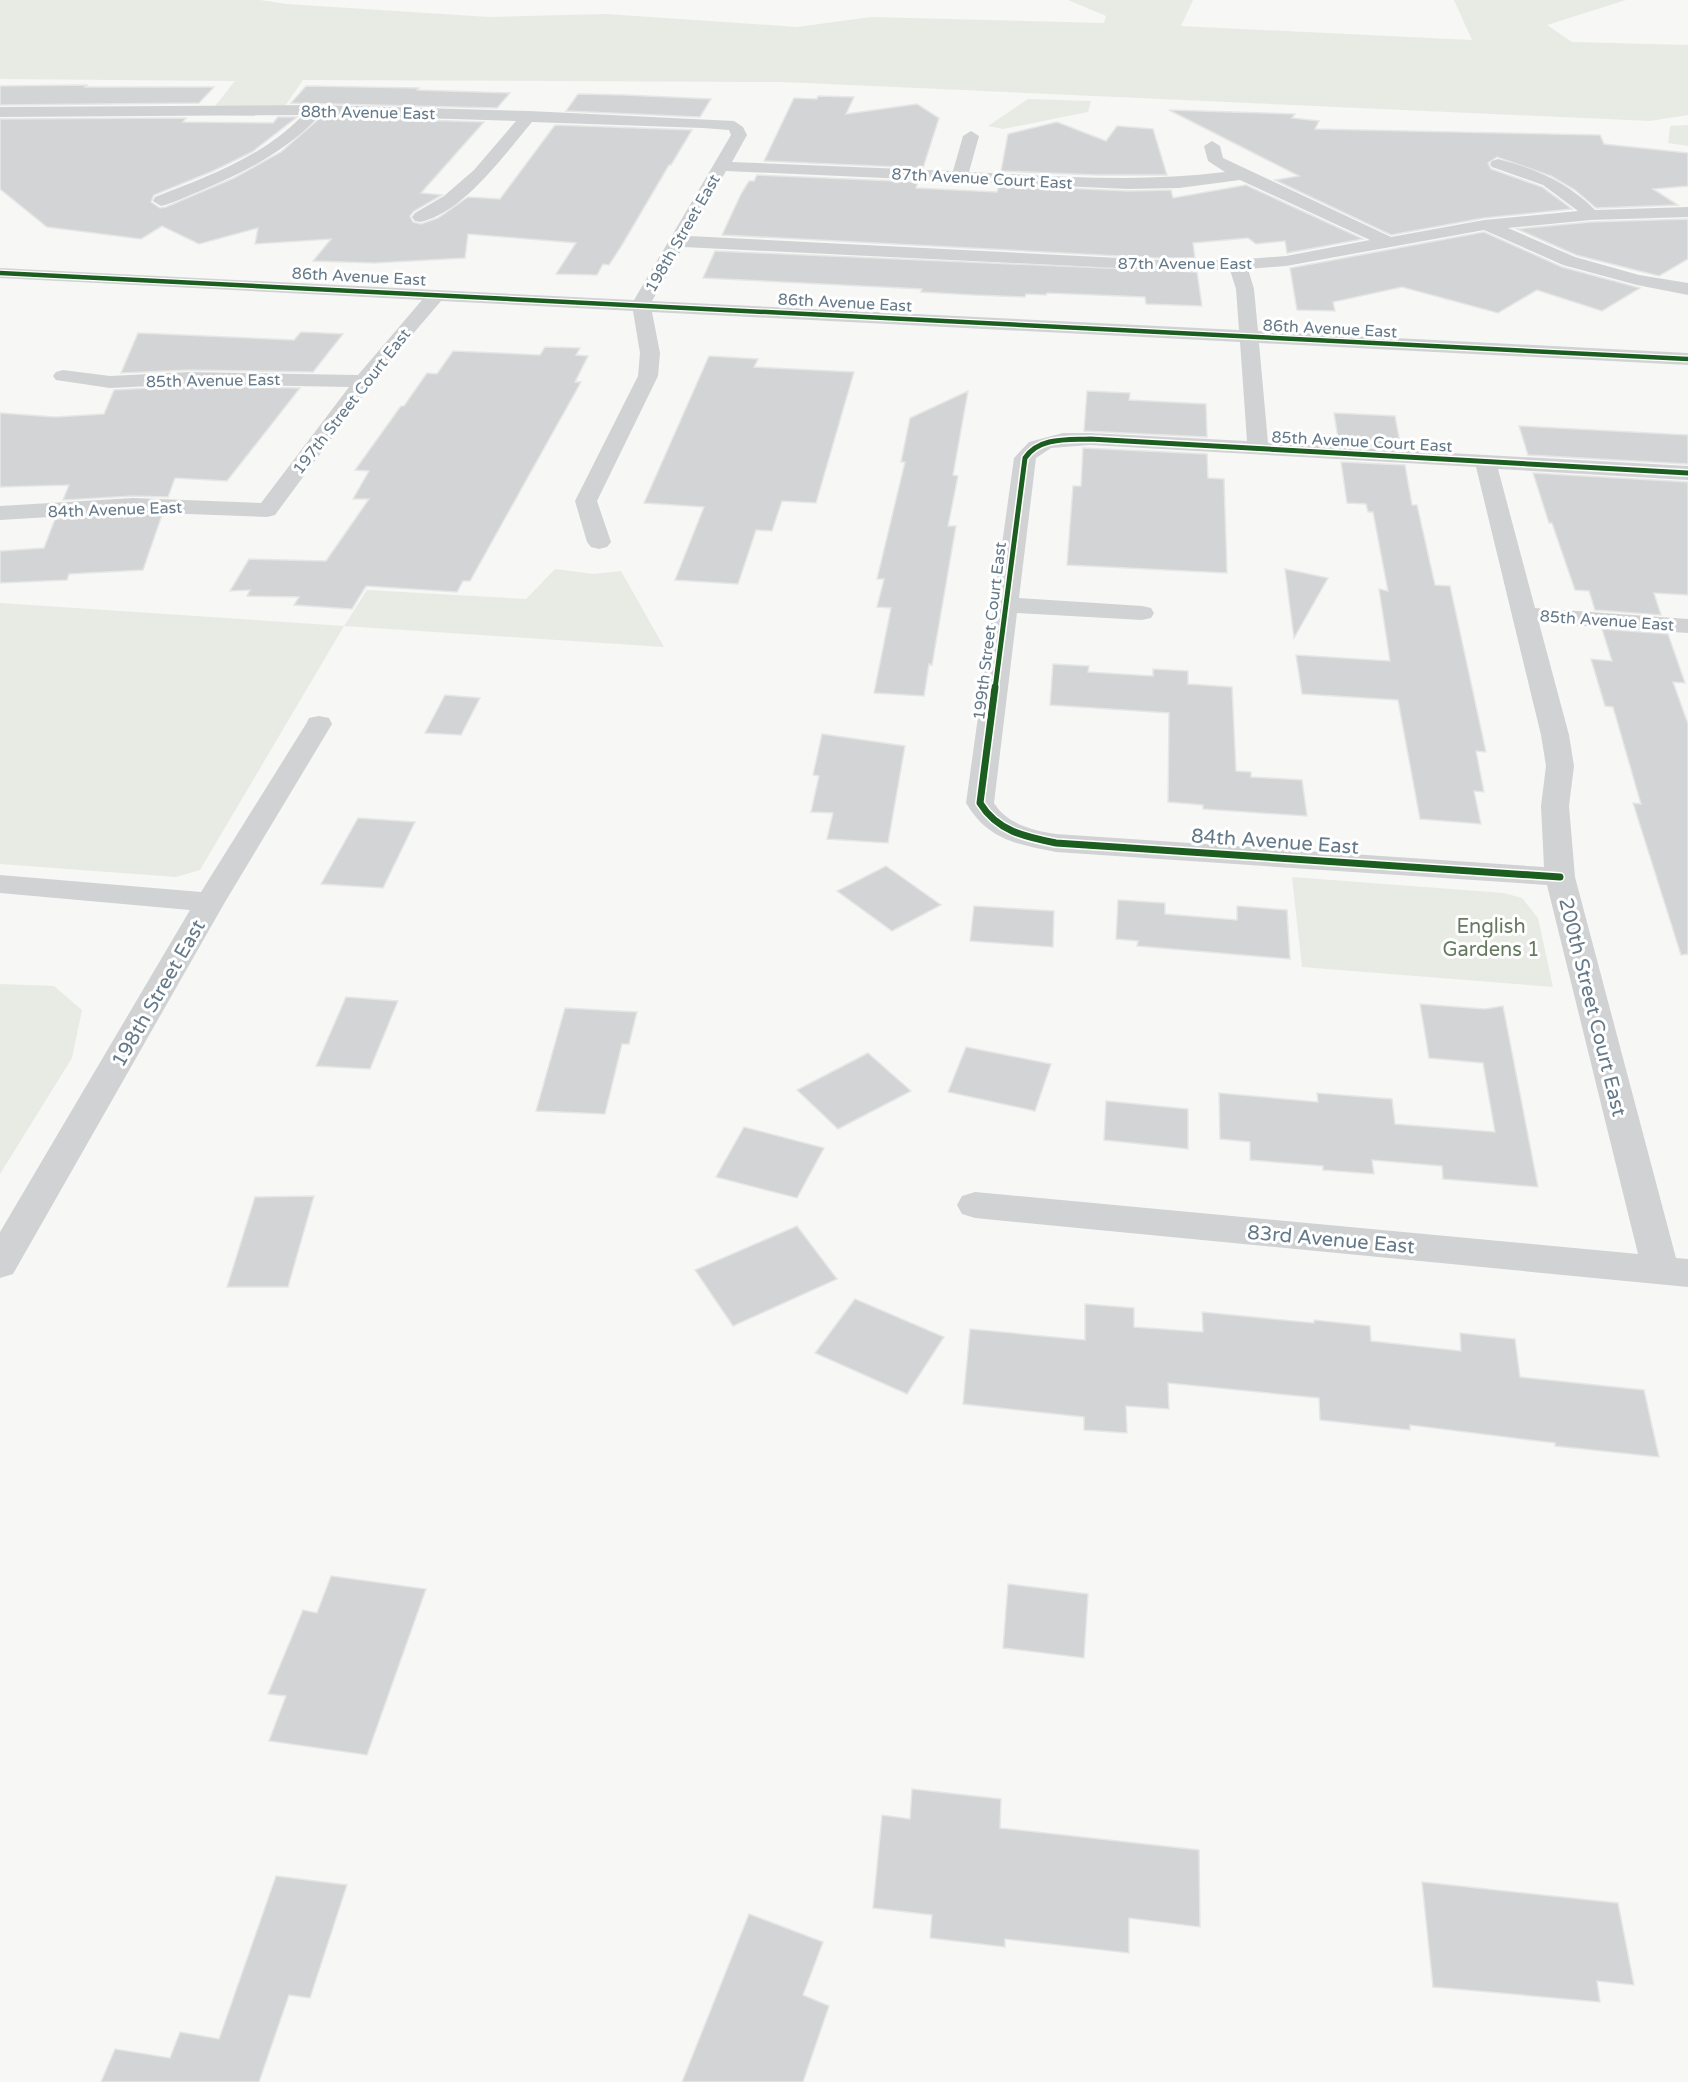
<svg xmlns="http://www.w3.org/2000/svg" width="1688" height="2082" viewBox="0 0 1688 2082" font-family="'Varela Round',sans-serif">
	<rect width="100%" height="100%" fill="#f7f7f6"/>
	<path fill="#e7ebe4" d="M0 0H260L287 4 489 17 606 14 797 27 871 17 1104 23 1106 16 1068 0H1193L1181 26 1472 40 1454 0H1626L1547 25 1572 42 1688 45V115L1650 121 783 82 303 80 285 106H215L235 81 0 79Z
		M1028 99 1091 101 1088 112 1003 129 988 126Z
		M1688 125V146L1668 143 1670 126Z
		M555 569 594 574 621 571 664 647 344 626 200 870 176 877 0 864V603L344 626 367 590 526 599Z
		M1292 877 1504 893 1522 898 1538 918 1553 987 1302 967Z
		M0 984 54 986 82 1010 72 1058 0 1174Z"/>
	<path fill="#d3d4d5" stroke="#e6e6e6" stroke-width="1.5" d="M87 85 85 87H214L199 103 0 105V86Z
		M306 86 419 88 417 90 510 93 497 108 291 103Z
		M578 94 625 95 711 99 700 117 566 111Z
		M818 96 854 97 846 114 917 104 939 118 923 168 764 161 794 98 817 99Z
		M1169 110 1295 114 1292 118 1319 121 1315 129 1600 135 1604 144 1688 153V186L1653 189 1678 205 1596 208 1575 190 1551 176 1497 157 1488 163 1491 169 1542 187 1572 209 1484 218 1391 235 1275 180 1299 176Z
		M278 117H297L252 152 213 171 154 195 151 202 160 208 166 207 234 178 281 152 321 117 484 122 421 193 442 195 414 211 410 216 413 222 421 224 438 218 468 197 500 199 555 125 692 130 671 165H669L622 245 609 265 603 264 597 275 556 274 576 243 468 234 465 258 375 263 313 261 331 239 255 244 258 228 199 244 162 226 141 239 47 227 0 189V119L186 118 183 122 273 123Z
		M1057 122 1106 141 1117 126 1153 129 1167 175H1097L1001 171 1008 134Z
		M757 175 918 182 916 188 997 192 999 185 1128 191 1171 190 1173 198 1246 185 1363 239 1287 253 1285 241 1256 244 1248 238 1193 243 1195 258H1158L722 235 741 194 749 181H754Z
		M1688 219V259L1659 276 1576 255 1517 229 1591 222Z
		M1484 232 1562 267 1640 288 1602 311 1537 290 1498 313 1402 287 1333 302 1335 311 1297 310 1290 268Z
		M715 251 1197 272 1202 306 1146 304 1145 297 1047 293 1046 295 1026 294 1025 297 974 295 921 292 922 289 703 278Z
		M301 332 343 334 313 372 189 370 121 373 138 333 294 340Z
		M545 347 580 348 576 355 588 356 575 382H581L470 581H463L457 592 366 586 352 609 294 605 299 597 247 596 250 590 230 591 249 559 326 561 369 499H353L369 471 355 470 401 406H404L427 373 437 374 453 351 540 355Z
		M709 356 758 359 754 367 854 372 816 503 782 501 772 531 756 530 738 584 675 580 704 507 644 503Z
		M189 386 300 388 227 481 175 478 168 497 133 496 63 500 69 485 0 487V413L55 417 104 414 114 390Z
		M968 391 953 475 958 476 948 526H956L932 665 929 664 924 696 874 693 891 608 877 607 884 579H877L905 462H901L910 418Z
		M1087 391 1130 393 1129 400 1206 404 1207 437 1084 431Z
		M1334 413 1395 416 1401 448 1339 445Z
		M1519 426 1688 435V464L1528 455Z
		M1083 448 1207 454 1208 478 1224 479 1227 573 1067 565 1073 486H1081Z
		M1341 462 1405 465 1412 505H1417L1435 585 1450 586 1486 752 1476 751 1484 792 1474 791 1481 824 1420 819 1398 700 1302 694 1296 655 1390 661 1379 589 1388 591 1373 512H1368L1366 504 1347 503Z
		M1533 473 1688 482V595L1654 593 1661 615 1595 610 1589 591 1575 590 1552 523H1549Z
		M133 514 162 515 143 570 69 574 67 580 0 583V551L44 548 55 519Z
		M1285 569 1328 578 1294 638Z
		M1602 629 1668 634 1685 683 1673 682 1688 724V954L1681 955 1633 803 1641 804 1613 707 1605 706 1591 659 1612 661Z
		M1053 664 1089 666 1088 672 1153 676V669L1188 671V684L1232 687 1236 771 1251 772V777L1302 780 1307 816 1203 809V805L1168 802 1169 713 1050 705Z
		M445 695 480 698 461 735 425 733Z
		M822 734 905 746 888 843 827 839 833 813 811 812 819 776 813 775Z
		M358 818 415 822 383 888 321 884Z
		M886 866 941 905 892 931 837 891Z
		M1118 900 1165 903V914L1237 920V906L1287 910 1290 959 1137 946 1138 941 1116 939Z
		M974 906 1054 911 1053 947 970 941Z
		M346 997 398 1001 370 1069 316 1066Z
		M1420 1004 1485 1009 1503 1006 1538 1187 1443 1179 1442 1166 1372 1160 1374 1174 1323 1170V1166L1250 1160V1142L1220 1139 1219 1093 1318 1102 1317 1093 1392 1099 1395 1124 1495 1132 1483 1063 1429 1058Z
		M565 1008 637 1012 629 1044H622L605 1114 536 1111Z
		M966 1047 1051 1064 1035 1111 948 1092Z
		M868 1053 911 1091 838 1129 797 1090Z
		M1106 1101 1188 1109V1149L1104 1140Z
		M744 1127 824 1148 797 1198 716 1177Z
		M314 1196 288 1287H227L255 1197Z
		M797 1226 837 1279 733 1326 695 1270Z
		M855 1299 944 1337 907 1394 815 1353Z
		M1085 1304 1134 1308V1327L1203 1332 1202 1312 1314 1323V1320L1370 1326 1371 1341 1461 1351 1460 1333 1515 1339 1520 1377 1644 1390 1659 1457 1555 1446V1443L1410 1425V1430L1320 1420 1319 1398 1168 1383 1169 1409 1126 1406 1127 1433 1084 1430V1417L963 1404 970 1329 1085 1340Z
		M331 1576 426 1589 367 1755 269 1741 286 1696 268 1694 303 1610 317 1613Z
		M1008 1584 1088 1594 1084 1658 1003 1648Z
		M912 1789 1001 1799 1000 1828 1199 1850 1200 1927 1129 1918V1953L1005 1939V1947L930 1938 932 1915 873 1908 882 1815 910 1819Z
		M276 1876 347 1885 310 1998 289 1995 259 2082H101L115 2049 170 2058 180 2032 219 2039Z
		M1422 1882 1618 1903 1634 1985 1597 1981 1600 2002 1433 1987Z
		M749 1914 823 1942 803 1995 829 2006 803 2082H682Z"/>
	<g fill="none" stroke-linecap="round" stroke-linejoin="round">
		<path fill="#d1d2d3" fill-rule="evenodd" d="M316 105 529 111 734 121 743 127 747 135 732 162 953 171 963 136 971 131 979 136 969 172C1054 176 1139 183 1225 172L1208 161 1204 146 1212 141 1220 146 1223 158 1391 237 1484 220 1578 211 1543 185 1492 167 1490 164 1492 161 1498 159C1536 169 1567 182 1595 210L1688 207V217L1591 220 1508 228 1575 257 1639 275 1688 283V295L1637 285 1563 265 1484 230 1286 266 1248 269 1254 289 1258 331 1688 353V365L1259 343 1268 443 1688 466V480L1498 469 1535 608 1688 619V633L1539 623 1569 735 1574 766 1569 806 1575 877 1676 1258 1688 1259V1287L975 1218 962 1214 957 1205 962 1196 975 1192 1638 1254 1547 885 1056 852C1016 844 988 840 966 803L1014 458 1029 442 1063 433H1090L1247 441 1240 342 652 312 660 353 658 376 597 501 611 542 607 547 599 549 591 547 587 542 575 501 638 376 640 353 633 311 441 301 382 370 275 515 267 517 133 512 0 520V506L133 498 261 503 349 387 189 384 110 388 56 380 53 376 56 372 63 370 110 376 189 372 358 375 422 300 0 278V268L634 300 731 135 729 130 703 128 532 122C504 155 465 211 421 222L415 221 412 217 415 213 444 196 474 170 516 121 320 115C287 151 245 172 200 191 187 196 174 203 161 206L153 201 155 197C207 177 264 156 303 115L0 117V107ZM726 171 1128 189 1179 188 1240 180 1370 240 1286 256 1235 260H1158L689 236ZM683 247 1158 270H1230L1236 289 1239 330 652 301ZM1090 445 1476 467 1541 735 1546 766 1541 806 1544 867 1056 834C1033 830 1008 825 994 803L1017 613 1142 620 1151 618 1154 613 1151 608 1142 606 1019 598 1036 458 1051 448Z
			M319 716 329 718 332 724 225 902 13 1274 0 1278V1232L190 910 0 893V875L201 892 306 724 309 718Z"/>
		<defs>
			<path id="cycleway-far2" d="M0 273 1688 359"/>
			<path id="cycleway-far1" d="M995 689 1025 458C1039 437 1067 440 1090 439L1688 473"/>
			<path id="cycleway" d="M995 687 980 803C997 831 1025 837 1056 843L1560 877"/>
		</defs>
		<use href="#cycleway-far2" stroke="#fff" stroke-width="7"/>
		<use href="#cycleway-far1" stroke="#fff" stroke-width="8"/>
		<use href="#cycleway" stroke="#fff" stroke-width="10"/>
		<use href="#cycleway-far2" stroke="#1b5e20" stroke-width="4.5"/>
		<use href="#cycleway-far1" stroke="#1b5e20" stroke-width="5"/>
		<use href="#cycleway" stroke="#1b5e20" stroke-width="7"/>
	</g>
	<g text-anchor="middle" stroke-width="6" stroke-linejoin="round" paint-order="stroke">
		<g font-size="16" fill="#647989" stroke="#fff">
			<text transform="translate(368 112) rotate(1)" y="6">88th Avenue East</text>
			<text transform="translate(982 178) rotate(3)" y="6">87th Avenue Court East</text>
			<text transform="translate(682 233) rotate(-60)" y="6">198th Street East</text>
			<text x="1185" y="269">87th Avenue East</text>
			<text transform="translate(359 276) rotate(3)" y="6">86th Avenue East</text>
			<text transform="translate(845 302) rotate(3)" y="6">86th Avenue East</text>
			<text transform="translate(1330 328) rotate(3)" y="6">86th Avenue East</text>
			<text transform="translate(213 380) rotate(-1)" y="6">85th Avenue East</text>
			<text transform="translate(351 401) rotate(-52)" y="6">197th Street Court East</text>
			<text transform="translate(1362 441) rotate(3)" y="6">85th Avenue Court East</text>
			<text transform="translate(115 509) rotate(-2)" y="6">84th Avenue East</text>
			<text transform="translate(1607 620) rotate(4)" y="6">85th Avenue East</text>
			<text transform="translate(989 631) rotate(-83)" y="6">199th Street Court East</text>
		</g>
		<g font-size="20" fill="#647989" stroke="#fff">
			<text transform="translate(1275 841) rotate(4)" y="7">84th Avenue East</text>
			<text transform="translate(158 993) rotate(-60)" y="7">198th Street East</text>
			<text transform="translate(1593 1007) rotate(76)" y="7">200th Street Court East</text>
			<text transform="translate(1331 1239) rotate(5)" y="7">83rd Avenue East</text>
		</g>
		<g font-size="20" fill="#667a60" stroke="#fff">
			<text x="1491" y="933">English<tspan x="1491" dy="23">Gardens 1</tspan></text>
		</g>
	</g>
</svg>
